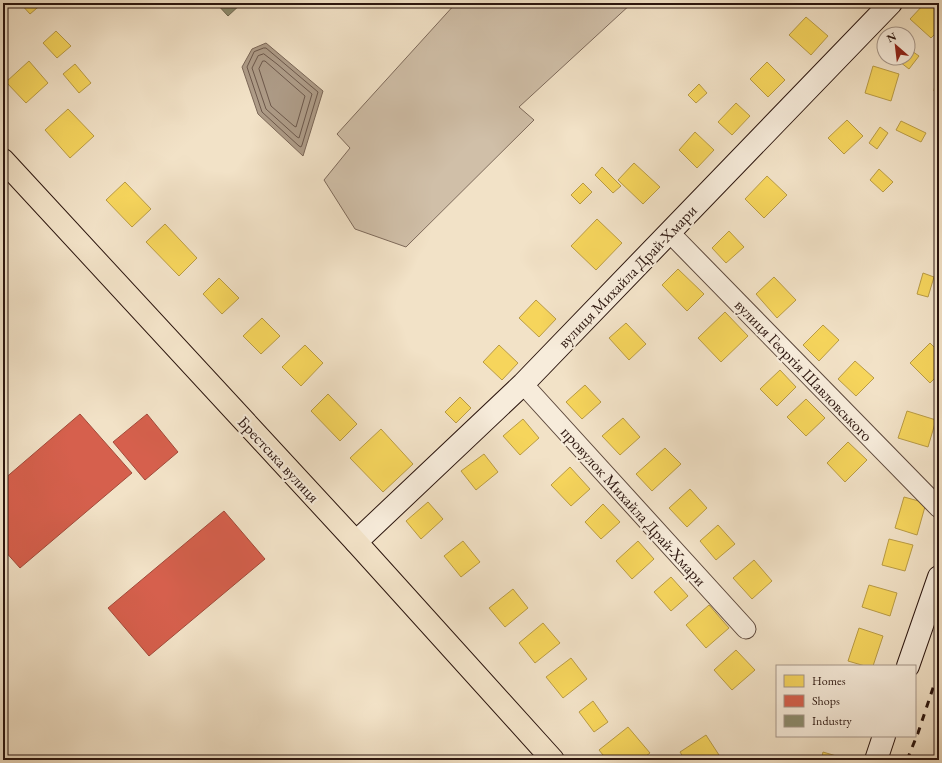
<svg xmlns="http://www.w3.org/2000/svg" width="942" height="763" viewBox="0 0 942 763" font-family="'EB Garamond',serif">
	<rect width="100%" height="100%" fill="#f2e2c7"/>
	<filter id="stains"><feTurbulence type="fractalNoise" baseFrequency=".005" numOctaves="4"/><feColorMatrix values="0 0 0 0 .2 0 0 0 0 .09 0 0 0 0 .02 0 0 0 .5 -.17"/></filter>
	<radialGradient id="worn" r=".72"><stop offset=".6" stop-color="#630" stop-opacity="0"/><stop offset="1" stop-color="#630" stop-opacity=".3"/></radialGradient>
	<path fill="#d0bfa8" stroke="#7e6a5b" d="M456 3H632L519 107 534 120 406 247 355 229 324 180 350 148 337 134Z"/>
	<path fill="#ae9c88" stroke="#7a6657" d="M266 43 323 91 303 156 258 114 242 67 252 49Z"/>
	<path fill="#f6d55c" stroke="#b99b45" d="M20 3H43L30 14Z
		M925 3H933L939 8V30L931 38 910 19Z
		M806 17 828 36 811 55 789 35Z
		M56 31 71 46 57 58 43 43Z
		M909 49 919 56 909 69 900 62 903 58H908V51Z
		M29 61 48 83 26 103 6 82Z
		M767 62 785 80 768 97 750 79Z
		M75 64 91 83 79 93 63 74Z
		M873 66 899 74 891 101 865 93Z
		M937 71H939V91H934Z
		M699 84 707 93 696 103 688 95Z
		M736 103 750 116 732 135 718 122Z
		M68 109 94 136 70 158 45 130Z
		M847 120 863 136 844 154 828 138Z
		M901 121 926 133 921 142 896 130Z
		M880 127 888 133 877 149 869 143Z
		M695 132 714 150 697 168 679 150Z
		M634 163 660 187 643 204 618 180Z
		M602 167 621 186 613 193 595 175Z
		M879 169 893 182 883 192 870 180Z
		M767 176 787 195 764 218 745 199Z
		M125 182 151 209 132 227 106 200Z
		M583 183 592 192 580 204 571 195Z
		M597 219 622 243 596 270 571 246Z
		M165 224 197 258 179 276 146 242Z
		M729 231 744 247 726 263 712 248Z
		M678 269 704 294 687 311 662 285Z
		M923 273 934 277 928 297 917 294Z
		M774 277 796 300 777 318 756 294Z
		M219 278 239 298 222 314 203 294Z
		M536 300 556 319 539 337 519 318Z
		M725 312 748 336 721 362 698 338Z
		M262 318 280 336 261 354 243 336Z
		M626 323 646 344 629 360 609 338Z
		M823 325 839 340 819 361 803 345Z
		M930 343 939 352V374L930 383 910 363Z
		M305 345 323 363 301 386 282 367Z
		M499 345 518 363 502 380 483 362Z
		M855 361 874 378 856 396 838 379Z
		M780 370 796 387 777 406 760 389Z
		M585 385 601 402 582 419 566 402Z
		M328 394 357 424 340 441 311 411Z
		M460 397 471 408 456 423 445 412Z
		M806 399 825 418 806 436 787 417Z
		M907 411 936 420 928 447 898 438Z
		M623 418 640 437 620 455 602 436Z
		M523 419 539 438 520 455 503 436Z
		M381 429 413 464 383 492 350 458Z
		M848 442 867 460 845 482 827 463Z
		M665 448 681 464 652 491 636 474Z
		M484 454 498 472 476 490 461 471Z
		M570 467 590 489 571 506 551 485Z
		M690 489 707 508 687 527 669 508Z
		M904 497 926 503 917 535 895 528Z
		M428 502 443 519 421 539 406 521Z
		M603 504 620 522 601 539 585 522Z
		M718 525 735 544 716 560 700 541Z
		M889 539 913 545 905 571 882 565Z
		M463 541 480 562 461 577 444 556Z
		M638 541 654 559 632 579 616 561Z
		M754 560 772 581 752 599 733 578Z
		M671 577 688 596 671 611 654 592Z
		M869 585 897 593 890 616 862 607Z
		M513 589 528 608 505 627 489 608Z
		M709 605 729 628 706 648 686 625Z
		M543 623 560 643 535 663 519 643Z
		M859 628 883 636 873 666H865L848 661Z
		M736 650 755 670 732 690 714 670Z
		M571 658 587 679 563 698 546 677Z
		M593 701 608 722 594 732 579 712Z
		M628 727 650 753 641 760H607L599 750Z
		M706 735 719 755 711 760H685L680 752Z
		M823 752 843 758 842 760H821Z"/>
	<path fill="#d6604d" stroke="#a34a3a" d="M80 414 132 473 20 568 3 549V480Z
		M147 414 178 452 145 480 113 442Z
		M224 511 265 559 149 656 108 608Z"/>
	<path fill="#8c8c6e" stroke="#6f6851" d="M216 3H242L228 16Z"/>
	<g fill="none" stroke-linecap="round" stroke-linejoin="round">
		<path stroke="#6c584b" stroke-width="1" d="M264 48H266L318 92 302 145 301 147 299 146 262 112 247 67 254 52Z
			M264 54 277 64 312 94 299 138 297 137 266 109 252 68 258 56Z
			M263 61H265L305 96 296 127 294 126 271 106 259 69Z"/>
		<defs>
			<path id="minor" d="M670 233 939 508
				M523 384 746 629"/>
			<path id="secondary" d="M356 542 523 384 891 3
				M908 666 939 577
				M876 760 884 736"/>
			<path id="trunk" d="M3 160 356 542 553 760"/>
		</defs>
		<use href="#minor" stroke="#5d483c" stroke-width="21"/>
		<use href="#secondary" stroke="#2b150e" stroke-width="24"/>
		<use href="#trunk" stroke="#2b150e" stroke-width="24"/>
		<use href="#minor" stroke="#f7ecdb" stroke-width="19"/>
		<use href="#secondary" stroke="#f7ecdb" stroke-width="22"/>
		<use href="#trunk" stroke="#f2e2c7" stroke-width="22"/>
		<path stroke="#2b150e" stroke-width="3" stroke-dasharray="7 7" stroke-linecap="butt" d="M907 760 918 733 939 670"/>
	</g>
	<g text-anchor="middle" stroke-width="4" stroke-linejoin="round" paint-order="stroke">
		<g font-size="16" fill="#2b150e" stroke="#f7ecdb">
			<text transform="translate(627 276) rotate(-46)" y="6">вулиця Михайла Драй-Хмари</text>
			<text transform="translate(804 370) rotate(46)" y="6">вулиця Георгія Шавловського</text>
			<text transform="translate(279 459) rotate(47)" y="6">Брестська вулиця</text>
			<text transform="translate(634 506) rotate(48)" y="6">провулок Михайла Драй-Хмари</text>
		</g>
	</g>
	<rect width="942" height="763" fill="none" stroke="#f2e2c7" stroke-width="16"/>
	<rect x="4" y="4" width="934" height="755" fill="none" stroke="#2b150e" stroke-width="2"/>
	<rect x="8" y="8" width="926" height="747" fill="none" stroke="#2b150e"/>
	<rect x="776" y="665" width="140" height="72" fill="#f7ecdb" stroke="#a59689"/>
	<rect x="784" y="675" width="20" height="12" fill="#f6d55c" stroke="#a59689"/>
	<text x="812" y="685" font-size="12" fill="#2b150e">Homes</text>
	<rect x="784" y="695" width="20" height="12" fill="#d6604d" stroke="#a59689"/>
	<text x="812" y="705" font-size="12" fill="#2b150e">Shops</text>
	<rect x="784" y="715" width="20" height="12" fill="#8c8c6e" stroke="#a59689"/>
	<text x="812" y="725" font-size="12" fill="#2b150e">Industry</text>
	<g transform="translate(896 46) rotate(332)"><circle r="19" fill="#f7ecdb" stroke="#a59689"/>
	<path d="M0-3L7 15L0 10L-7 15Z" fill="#8f2418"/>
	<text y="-6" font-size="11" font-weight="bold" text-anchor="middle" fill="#2b150e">N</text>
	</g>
	<rect width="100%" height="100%" filter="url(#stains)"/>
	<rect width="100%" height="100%" fill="url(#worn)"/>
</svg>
